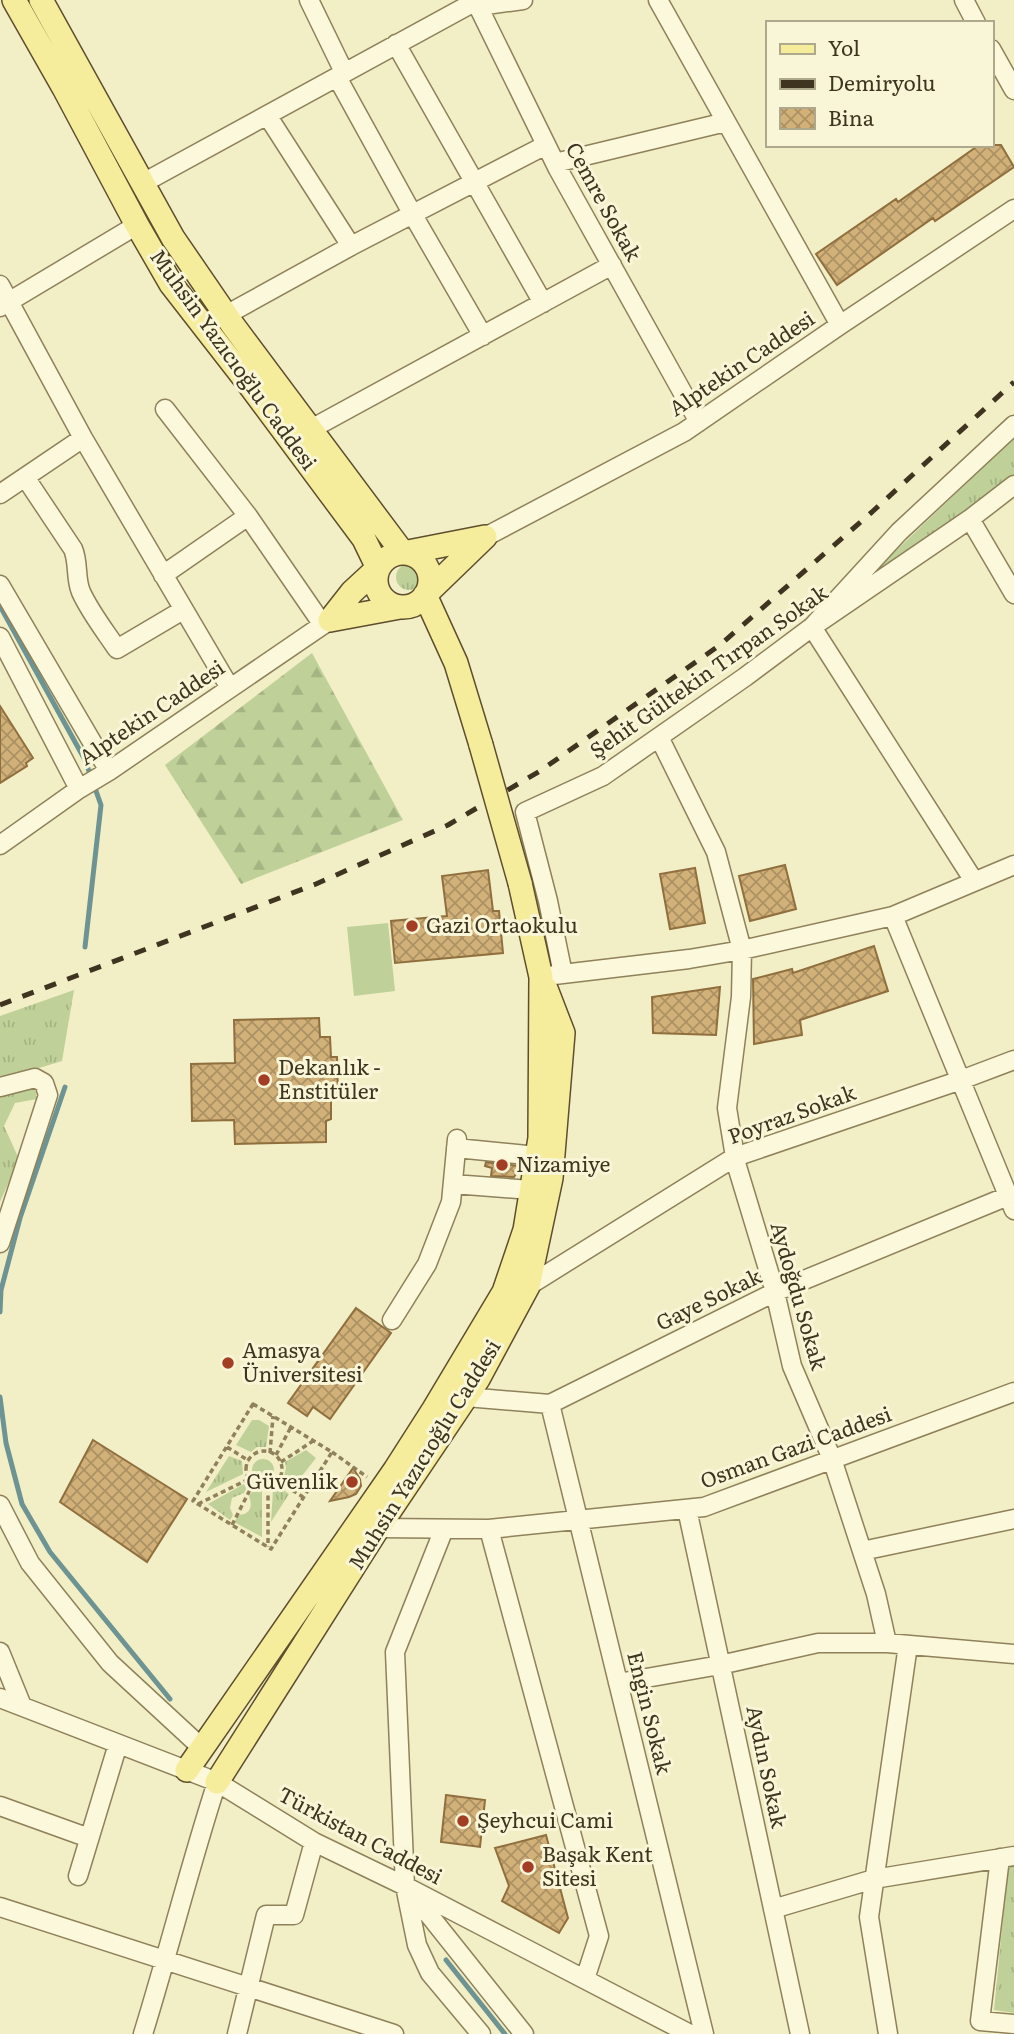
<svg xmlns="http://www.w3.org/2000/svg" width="1014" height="2034" viewBox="0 0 1014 2034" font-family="Literata,serif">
	<defs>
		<pattern id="grass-tufts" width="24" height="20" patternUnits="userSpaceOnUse" patternTransform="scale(1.75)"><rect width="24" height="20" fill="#bfd199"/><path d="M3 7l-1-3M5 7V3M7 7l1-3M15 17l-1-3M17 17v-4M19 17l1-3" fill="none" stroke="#a5b483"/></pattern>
		<pattern id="forest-firs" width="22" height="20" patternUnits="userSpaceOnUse" patternTransform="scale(1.75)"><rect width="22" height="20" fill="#bfd199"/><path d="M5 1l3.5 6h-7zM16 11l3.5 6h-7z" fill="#a5b483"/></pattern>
		<pattern id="building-cross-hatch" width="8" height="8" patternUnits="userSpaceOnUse" patternTransform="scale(1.75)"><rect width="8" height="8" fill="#d2b179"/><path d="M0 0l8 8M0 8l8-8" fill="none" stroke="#ac9163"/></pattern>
	</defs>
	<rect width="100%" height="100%" fill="#f2eec6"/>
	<path fill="url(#grass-tufts)" d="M1014 438V478L840 604Z
		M396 577a13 13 0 1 1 26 0a13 13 0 1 1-26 0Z
		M74 990 62 1061 0 1080V1016Z
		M35 1087 37 1099 15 1103 4 1126 19 1159 0 1202V1097Z
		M252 1420H259L269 1426 266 1447H257L251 1452 236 1445Z
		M306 1450 316 1458 294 1486 283 1480 286 1468 285 1462Z
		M229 1456 242 1461 243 1474 206 1492Z
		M252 1470a11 11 0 1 1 22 0a11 11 0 1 1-22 0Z
		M244 1484 248 1485 244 1493 232 1498 230 1508 233 1515 230 1520 208 1504Z
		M278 1486 289 1494 271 1522 273 1490Z
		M255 1488 262 1490V1537L234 1522 239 1515C250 1514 253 1507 249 1496Z
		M1014 1866V2013L994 2010 1008 1867Z"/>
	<path fill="url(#forest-firs)" d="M312 653 403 820 241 884 165 765Z"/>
	<path fill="#bfd199" d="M388 923 395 991 354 996 347 927Z"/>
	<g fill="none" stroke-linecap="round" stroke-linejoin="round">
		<path stroke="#6d9493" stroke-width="5" d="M0 606 85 760 101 805 85 947
			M0 1312 1 1290 20 1218 65 1087
			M0 1397 6 1443 22 1504 50 1552 170 1699
			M446 1960 505 2034"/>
	</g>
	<path fill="url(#building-cross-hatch)" stroke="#906f3e" stroke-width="2" d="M979 145H1001L1014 167 935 221 933 218 837 285 816 254 896 199 898 202Z
		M0 706 33 758 26 763 27 766 0 783Z
		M785 865 796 909 750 921 739 876Z
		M695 868 705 923 670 929 660 874Z
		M488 870 493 911H499L503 953 395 963 391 921 447 916 442 876Z
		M874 946 888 991 800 1020 802 1035 754 1044 753 979 792 969 793 973Z
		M720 987 716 1035 653 1033 652 997Z
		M319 1018 320 1037H330L331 1057H337L338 1095H331V1119L326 1121V1142L235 1144 234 1120 192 1121 191 1064 235 1063 234 1020Z
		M486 1162 519 1166V1169L514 1177 491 1176 492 1168 485 1166Z
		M356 1308 391 1333 330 1419 313 1407 307 1416 288 1403Z
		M93 1440 187 1499 147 1562 60 1502Z
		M353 1468 360 1479 361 1486 356 1494 349 1497 330 1501Z
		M446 1795 485 1800 480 1847 441 1842Z
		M546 1835 568 1918 559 1933 502 1901 509 1886 495 1848Z"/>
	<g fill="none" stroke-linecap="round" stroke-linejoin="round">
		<defs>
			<path id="minor" d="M309 0 344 72
				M475 0 558 169 699 422
				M658 0 840 325
				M964 0 976 23
				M479 6 523 0
				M396 44 543 303
				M991 49 1014 90
				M337 77 413 215 483 336
				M267 115 351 246
				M555 163 726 122
				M143 183 476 1
				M0 285 83 438 230 688
				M0 307 137 225
				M226 315 351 246 546 145
				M165 409 248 516 323 625
				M311 429 612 265
				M25 477 73 549C79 563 75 578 81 592 90 612 105 631 117 649L183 610
				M0 494 83 438
				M970 519 1014 594
				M485 537 684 432 840 325 1014 209
				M163 575 248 516
				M0 585 109 771
				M0 637 79 789
				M659 737 716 852 742 950 741 997 727 1108 736 1163 775 1292 792 1366 832 1459 876 1594 887 1643
				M0 845 79 789 109 771 330 620
				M974 881 812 627 899 532 1014 425
				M893 916 1014 1210
				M563 974 548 901 525 812 603 776 745 677 812 627 970 519 1014 485
				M554 975 689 959 742 950 893 916 1014 865
				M0 1087 35 1078 44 1083 48 1095 0 1243
				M456 1148 537 1156
				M453 1184 531 1190
				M528 1286 735 1157 961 1080 1014 1060
				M392 1320 427 1264 451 1202 457 1139
				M466 1397 550 1404 775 1292 1008 1196
				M550 1404 704 2034
				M0 1505 30 1563 110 1663 202 1748
				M687 1509 800 2034
				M378 1528 489 1529 704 1507 1014 1392
				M444 1529 395 1652 405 1886 417 1945 430 1973 481 2034
				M489 1529 599 1936 585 1979
				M862 1551 1014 1519
				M0 1652 22 1706
				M618 1683 720 1665 818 1643H887L1014 1654
				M0 1698 217 1782 314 1842 405 1886 690 2034
				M0 1806 89 1838
				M1000 1858 980 2021 1014 2024
				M78 1876 118 1744
				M410 1891 524 2034
				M0 1907 394 2034
				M773 1909 874 1879 1014 1856
				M143 2034C169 1950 190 1865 217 1782
				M237 2034 266 1915H294L314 1842
				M888 2034 869 1917 908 1645"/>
			<path id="major" d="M14 0 64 88 137 225 171 284 248 383 364 539 378 568 352 592 330 620
				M41 0 173 238 232 324 403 553 485 537
				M376 580a27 27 0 1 1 54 0a27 27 0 1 1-54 0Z
				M330 620 400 607
				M481 745 456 663 425 595 485 537
				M187 1770 395 1470 434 1409 504 1292 525 1230 540 1138 541 977 520 883
				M217 1782 378 1528 478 1379 528 1286 551 1178 563 1033 546 989"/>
		</defs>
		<use href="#minor" stroke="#8f815a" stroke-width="21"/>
		<use href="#major" stroke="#5d4e2e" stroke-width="26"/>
		<path stroke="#8f815a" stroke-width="3.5" stroke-dasharray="5 3.5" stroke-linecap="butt" d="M253 1404 332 1452 271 1549 193 1501Z
			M227 1447 249 1461
			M246 1469a18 18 0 1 1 36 0a18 18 0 1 1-36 0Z
			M332 1452 367 1477
			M270 1453 273 1416
			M276 1455 291 1427
			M281 1462 313 1441
			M278 1481 303 1497
			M268 1487V1547
			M198 1504 249 1479
			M232 1525 253 1484"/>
		<use href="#minor" stroke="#fbf8db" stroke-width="18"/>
		<use href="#major" stroke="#f6ed9c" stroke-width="23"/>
		<path stroke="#3e341f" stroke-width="5" stroke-dasharray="12 12" stroke-linecap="butt" d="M0 1005 316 884 448 825 540 771 720 645 872 512 1014 382"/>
		<defs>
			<path id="major-bridge" d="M481 745 520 883"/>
		</defs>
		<use href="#major-bridge" stroke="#5d4e2e" stroke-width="26" stroke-linecap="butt"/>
		<use href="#major-bridge" stroke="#f6ed9c" stroke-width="23"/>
	</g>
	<g fill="#a33e25" stroke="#f8f6d7" stroke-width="2.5">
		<circle cx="412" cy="926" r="7"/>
		<circle cx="264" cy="1080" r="7"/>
		<circle cx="502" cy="1165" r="7"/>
		<circle cx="228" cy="1363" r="7"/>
		<circle cx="352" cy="1482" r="7"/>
		<circle cx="463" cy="1821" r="7"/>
		<circle cx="528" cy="1867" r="7"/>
	</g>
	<g text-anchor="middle" stroke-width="6" stroke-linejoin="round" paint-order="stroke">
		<g font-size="21" fill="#3e341f" stroke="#f8f6d7">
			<text transform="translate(603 202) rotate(61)" y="7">Cemre Sokak</text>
			<text transform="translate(233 360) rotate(54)" y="7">Muhsin Yazıcıoğlu Caddesi</text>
			<text transform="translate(742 364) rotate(-34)" y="7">Alptekin Caddesi</text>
			<text transform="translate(709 672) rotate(-35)" y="7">Şehit Gültekin Tırpan Sokak</text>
			<text transform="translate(152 713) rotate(-34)" y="7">Alptekin Caddesi</text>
			<text transform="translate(792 1115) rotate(-20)" y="7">Poyraz Sokak</text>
			<text transform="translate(798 1296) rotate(74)" y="7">Aydoğdu Sokak</text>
			<text transform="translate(709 1300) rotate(-26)" y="7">Gaye Sokak</text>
			<text transform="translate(796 1448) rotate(-20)" y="7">Osman Gazi Caddesi</text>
			<text transform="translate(425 1455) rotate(-58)" y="7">Muhsin Yazıcıoğlu Caddesi</text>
			<text transform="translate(649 1713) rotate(76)" y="7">Engin Sokak</text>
			<text transform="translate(766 1767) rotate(78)" y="7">Aydın Sokak</text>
			<text transform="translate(360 1836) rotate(28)" y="7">Türkistan Caddesi</text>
		</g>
		<g font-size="21" fill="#3e341f" stroke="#f8f6d7" text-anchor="start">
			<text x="426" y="933">Gazi Ortaokulu</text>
			<text x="278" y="1075">Dekanlık -<tspan x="278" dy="24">Enstitüler</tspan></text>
			<text x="516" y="1172">Nizamiye</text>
			<text x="242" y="1358">Amasya<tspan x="242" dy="24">Üniversitesi</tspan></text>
			<text x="338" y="1489" text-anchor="end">Güvenlik</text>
			<text x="477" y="1828">Şeyhcui Cami</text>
			<text x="542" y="1862">Başak Kent<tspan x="542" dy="24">Sitesi</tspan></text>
		</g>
	</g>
	<rect x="766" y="21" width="228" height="126" fill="#f8f6d7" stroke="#aea88d" stroke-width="2"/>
	<rect x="780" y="44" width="35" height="10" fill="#f6ed9c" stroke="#aea88d" stroke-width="2"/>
	<text x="828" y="56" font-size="21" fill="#3e341f">Yol</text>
	<rect x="780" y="79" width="35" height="10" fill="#3e341f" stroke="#aea88d" stroke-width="2"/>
	<text x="828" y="91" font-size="21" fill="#3e341f">Demiryolu</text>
	<rect x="780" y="108" width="35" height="21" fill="url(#building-cross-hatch)" stroke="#aea88d" stroke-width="2"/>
	<text x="828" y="126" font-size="21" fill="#3e341f">Bina</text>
</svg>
